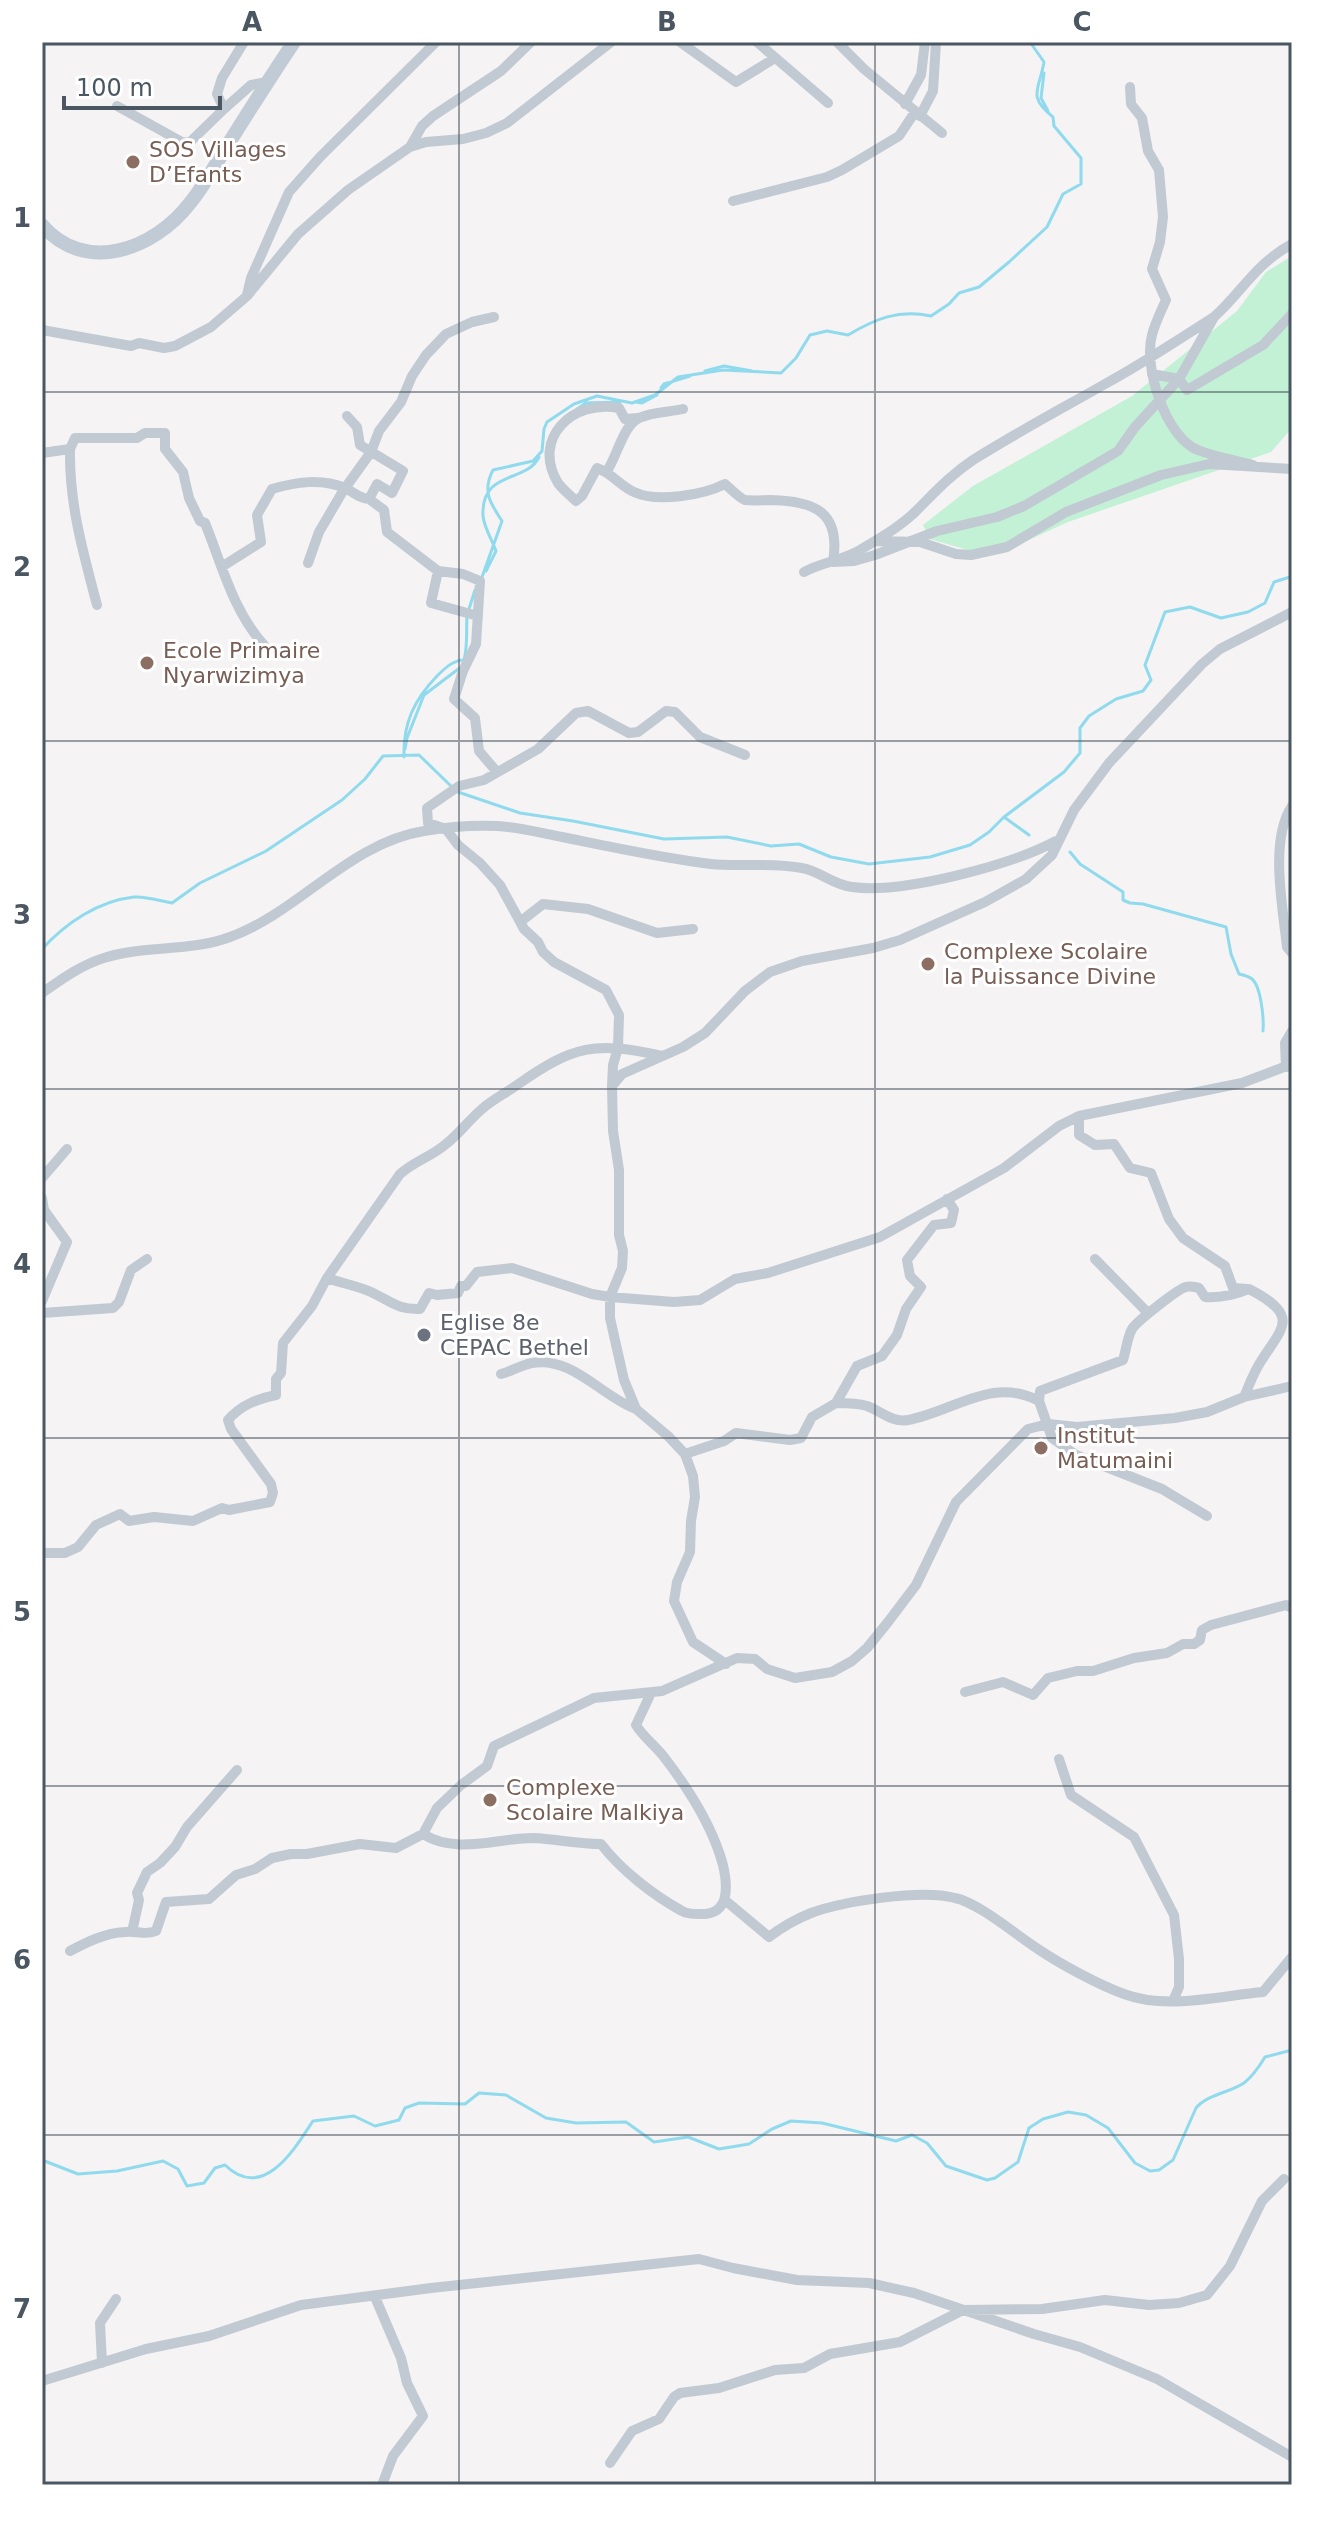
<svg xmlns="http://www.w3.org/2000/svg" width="1334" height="2527" viewBox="0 0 1334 2527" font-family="'DejaVu Sans',sans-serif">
	<rect width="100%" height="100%" fill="#f5f3f3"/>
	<path fill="#c3f1d5" d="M1292 256V428L1271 452 1068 522 1020 544 971 551 930 539 923 525 973 486 1132 396 1237 311 1266 272Z"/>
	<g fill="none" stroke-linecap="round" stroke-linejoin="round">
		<path stroke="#90daee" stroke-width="3" d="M1044 73 1041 98 1048 111
			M705 371 724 366 752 371
			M661 388 664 384 690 376
			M636 402 642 403 657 395
			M577 409 586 403 620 402
			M486 571 496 551C492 540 484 527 483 516 481 469 526 484 539 457
			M481 580 502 521C490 503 482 491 493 470L533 461 542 451 544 429 547 422 574 404 597 396 632 403 655 395 678 377 723 370 781 373 796 358 810 335 827 331 848 335C875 319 898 309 931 316L949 304 959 293 979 287 1009 262 1047 227 1063 194 1081 184V158L1054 126 1053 117C1027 96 1039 91 1044 62L1030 42
			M469 609 475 590
			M405 749 407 738 424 695 461 667
			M404 757C403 723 414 700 437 676 444 669 453 660 464 660 468 645 466 632 467 617
			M458 792 520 813 573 821 664 839 727 837 771 846 799 844 831 857 869 864 930 857 970 845 989 832 1004 817 1064 772 1080 753V728L1089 716 1116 699 1143 691 1151 680 1145 665 1165 612 1190 607 1221 618 1248 612 1265 603 1274 582 1290 577 1292 579
			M1004 817 1029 835
			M1070 852 1080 864 1123 892V900L1130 903 1143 904 1226 927 1231 954 1239 974C1243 975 1248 976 1252 979 1261 986 1264 1019 1263 1031
			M42 949C66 923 98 901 134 897 146 896 160 901 172 903L200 883 266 851 342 800 365 779 383 756 419 755 452 787
			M42 2160 78 2174 117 2171 163 2161 178 2169 187 2186 204 2183 215 2168 225 2165C263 2202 294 2150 313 2121L354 2116 375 2126 399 2120 405 2108 419 2103 465 2104 479 2093 506 2095 546 2118 576 2123 626 2122 654 2142 688 2137 719 2149 749 2144 772 2129 791 2121 822 2123 896 2141 912 2135 927 2143 946 2166 987 2180 995 2178 1018 2162 1029 2128 1043 2119 1068 2112 1086 2115 1108 2128 1135 2163 1150 2171 1159 2170 1173 2160 1196 2108C1208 2094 1229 2093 1244 2083 1253 2076 1259 2067 1265 2057L1292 2050"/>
		<path stroke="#c1cad2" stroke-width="10" d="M244 42 222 78 217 94 224 109 251 85 267 82
			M680 42 736 82 775 58
			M757 42 828 103
			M837 42 864 69 942 133
			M1130 87 1131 104 1142 118 1148 151 1159 170 1163 217 1160 242 1152 269 1166 300C1161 311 1155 323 1152 335 1143 367 1166 438 1198 450 1215 457 1235 460 1253 465
			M905 104 921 75 925 42
			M117 106 182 142 189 143 224 109
			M920 116 933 91 936 42
			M410 147 422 126 433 116 501 71 531 42
			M733 201 827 177 842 170 899 136 915 112
			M247 295 251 278 289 192 320 157 436 42
			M42 330 131 346 139 343 164 348 175 346 211 327 247 296 298 234 348 190 410 147 426 142 463 139 486 133 507 123 611 42
			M1152 374 1179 379 1187 390 1263 345 1292 314
			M347 416 357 427 360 445 403 471 392 493 377 484 369 499 384 510 387 532 438 571 431 603 478 616
			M638 418 625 419 619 408C573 399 531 438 558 483 563 490 570 495 576 501L582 496 597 468C612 473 620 486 634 492 657 503 703 495 725 484 731 489 739 498 745 500 753 501 763 500 771 500 815 501 841 512 833 562L854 561 875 555 937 531 997 517 1024 506 1118 451 1135 427 1179 379 1214 317
			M70 449C69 504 83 552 97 605
			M42 453 70 449 75 438H137L145 433H165V449L183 472 189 498 200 521 205 523C222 565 233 611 264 645
			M607 471C617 456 624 424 639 418 652 412 670 412 683 409
			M875 541 920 542 956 554 971 555 1007 547 1066 512 1161 475 1209 464 1292 469
			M308 563 319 532 343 491 371 452 379 431 401 402 412 376 426 355 446 334 472 322 494 317
			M223 566 261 542 257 515 272 489C296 482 321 478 345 488 354 492 358 498 369 499
			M438 571 463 574 480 581 476 644 463 671 454 699 475 718 479 751 497 772
			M804 572C822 562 841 561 860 550 880 538 903 525 919 508 937 490 952 474 973 460 1016 433 1061 409 1105 384 1142 364 1178 340 1214 317 1243 291 1254 265 1292 244
			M1292 806C1269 840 1283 908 1287 947L1292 953
			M520 922 543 904 588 909 657 933 693 929
			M42 993C62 979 81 965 104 958 145 945 190 952 230 937 299 912 349 843 424 831 447 827 473 825 497 826 518 827 541 833 562 837 611 847 661 858 711 864 741 867 772 862 802 868 820 871 833 885 852 887 903 894 1011 865 1056 841
			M1286 1067 1285 1043 1292 1031
			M612 1086 622 1074 683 1047 705 1033 745 991 770 972 802 961 873 948 900 940 985 902 1026 879 1052 855 1074 810 1109 763 1202 664 1220 649 1292 612
			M1079 1116V1135L1095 1145 1114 1144 1130 1168 1151 1173 1169 1219 1183 1238 1225 1266 1233 1288 1247 1289
			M42 1178 67 1149
			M42 1198 44 1210 67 1242 42 1301
			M1095 1259 1147 1312
			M327 1278C341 1283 358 1286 371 1292 390 1301 398 1310 420 1309L429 1293 437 1295 458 1293 461 1286H466L477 1272 512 1268 592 1294 610 1297 674 1302 700 1300 735 1279 768 1273 880 1237 1004 1168 1059 1126 1079 1116 1242 1083 1292 1064
			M42 1313 113 1308 119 1302 131 1270 147 1259
			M501 1374C512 1371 521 1365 532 1363 573 1356 602 1397 636 1409
			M1039 1401 1040 1391 1123 1360C1126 1351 1127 1338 1132 1329 1136 1322 1179 1288 1186 1287 1189 1286 1196 1287 1199 1288L1205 1297C1221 1298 1235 1295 1249 1289 1305 1318 1279 1329 1257 1368 1252 1377 1248 1388 1244 1397
			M836 1403C847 1403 857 1403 867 1406 881 1411 892 1423 908 1420 955 1411 992 1376 1039 1401L1052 1438 1076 1455 1162 1489 1207 1516
			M685 1454 724 1441 736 1433 790 1440 801 1438 812 1417 836 1403 857 1366 882 1356 897 1335 906 1309 921 1287 910 1276 907 1260 934 1225 951 1223 954 1210 947 1199
			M42 1553H65L78 1547 96 1525 120 1514 129 1521 154 1517 193 1521 222 1508 229 1510 270 1502 273 1493 271 1484 231 1429 228 1420C241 1405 257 1399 276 1395V1379L281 1373 283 1343 312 1306 327 1278 400 1174C416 1160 431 1157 446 1144 459 1134 469 1120 482 1109 492 1100 506 1093 517 1085 574 1045 595 1041 662 1056
			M726 1664 693 1642 674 1601 677 1582 690 1552 691 1521 695 1497 693 1476 685 1454 668 1436 636 1409 624 1380 610 1318V1297L622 1268 623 1251 619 1235V1170L613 1131 612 1086 613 1065 618 1048 619 1015 606 990 554 962 543 952 538 942 524 929 500 885 480 863 458 845 446 829 428 823 427 808 459 786 484 780 538 749 576 713 588 711 629 733 638 732 666 711 675 712 700 737 745 755
			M965 1692 1003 1682 1033 1695 1048 1678 1077 1671H1093L1134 1658 1167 1653 1183 1644H1194L1200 1640 1202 1630 1211 1625 1286 1605 1292 1608
			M1059 1759 1071 1795 1134 1837 1174 1915 1179 1959V1987L1173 2001
			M423 1834C456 1855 497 1838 533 1838 556 1839 578 1844 601 1844 621 1870 653 1895 682 1911 687 1914 693 1914 699 1914 730 1916 728 1887 723 1865 713 1828 688 1788 664 1757 655 1745 644 1738 636 1725L651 1693
			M726 1901 769 1937C782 1927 796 1919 811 1913 844 1901 921 1889 955 1898 979 1903 1016 1935 1038 1949 1060 1964 1099 1985 1124 1994 1166 2010 1219 1996 1263 1992L1292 1957
			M132 1932 139 1900 137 1893 147 1872 160 1863 175 1847 187 1827 237 1770
			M70 1951C87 1942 105 1933 125 1932 136 1930 144 1936 156 1931L166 1902 209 1899 236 1875 255 1869 272 1858 291 1854H307L360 1844 396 1848 423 1834 437 1808 461 1785 487 1766 494 1746 594 1698 662 1691 737 1658 755 1659 767 1669 795 1678 832 1672 852 1661 867 1648 888 1622 916 1585 956 1502 1028 1429 1048 1424 1077 1427 1175 1418 1207 1412 1244 1397 1292 1386
			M375 2297 401 2358 407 2383 423 2416 393 2456 382 2485
			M102 2363 100 2323 116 2299
			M42 2381 146 2349 209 2336 301 2305 431 2288 699 2259 733 2268 797 2280 869 2283 914 2293 1034 2334 1080 2347 1157 2379 1292 2457
			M610 2463 632 2431 659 2419 674 2397 680 2393 719 2388 775 2370 804 2368 830 2354 900 2342 963 2310 1042 2309 1105 2300 1149 2305 1179 2303 1207 2295 1230 2266 1262 2201 1284 2179"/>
		<path stroke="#c1cbd6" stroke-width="14" d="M42 225C85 275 154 250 190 203 204 186 215 165 227 146 249 111 271 76 294 42"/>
	</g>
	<path fill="none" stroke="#4a5661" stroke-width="2" stroke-opacity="0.55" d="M459 42V2485M875 42V2485M42 392H1292M42 741H1292M42 1089H1292M42 1438H1292M42 1786H1292M42 2135H1292"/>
	<g fill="#8d6e63" stroke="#fff" stroke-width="3">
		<circle cx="133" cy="162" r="8"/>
		<circle cx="147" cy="663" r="8"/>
		<circle cx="928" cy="964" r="8"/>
		<circle cx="1041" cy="1448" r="8"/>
		<circle cx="490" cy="1800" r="8"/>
	</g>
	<circle fill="#6b7280" stroke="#fff" stroke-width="3" cx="424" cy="1335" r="8"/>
	<g text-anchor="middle" stroke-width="6" stroke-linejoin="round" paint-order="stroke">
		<g font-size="22" fill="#785e54" stroke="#fff" text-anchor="start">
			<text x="149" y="157">SOS Villages<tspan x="149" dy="25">D’Efants</tspan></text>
			<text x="163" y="658">Ecole Primaire<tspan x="163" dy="25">Nyarwizimya</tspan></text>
			<text x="944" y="959">Complexe Scolaire<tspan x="944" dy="25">la Puissance Divine</tspan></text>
			<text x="1057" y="1443">Institut<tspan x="1057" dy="25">Matumaini</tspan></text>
			<text x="506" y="1795">Complexe<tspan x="506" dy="25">Scolaire Malkiya</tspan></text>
		</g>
		<g font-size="22" fill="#5b616d" stroke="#fff" text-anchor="start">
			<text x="440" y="1330">Eglise 8e<tspan x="440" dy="25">CEPAC Bethel</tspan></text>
		</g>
	</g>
	<rect width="1334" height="2527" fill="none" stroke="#ffffff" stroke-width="88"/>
	<path d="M64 96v12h156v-12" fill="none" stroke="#4a5661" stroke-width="4"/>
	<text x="76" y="96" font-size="24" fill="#4a5661" stroke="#ffffff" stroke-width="6" paint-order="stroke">100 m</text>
	<rect x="44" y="44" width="1246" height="2439" fill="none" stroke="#4a5661" stroke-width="3"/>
	<g font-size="26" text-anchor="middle" font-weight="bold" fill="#4a5661">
		<text x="252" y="31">A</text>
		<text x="667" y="31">B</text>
		<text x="1082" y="31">C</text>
		<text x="22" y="227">1</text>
		<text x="22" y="576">2</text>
		<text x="22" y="924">3</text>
		<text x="22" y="1273">4</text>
		<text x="22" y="1621">5</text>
		<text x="22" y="1969">6</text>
		<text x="22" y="2318">7</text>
	</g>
</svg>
